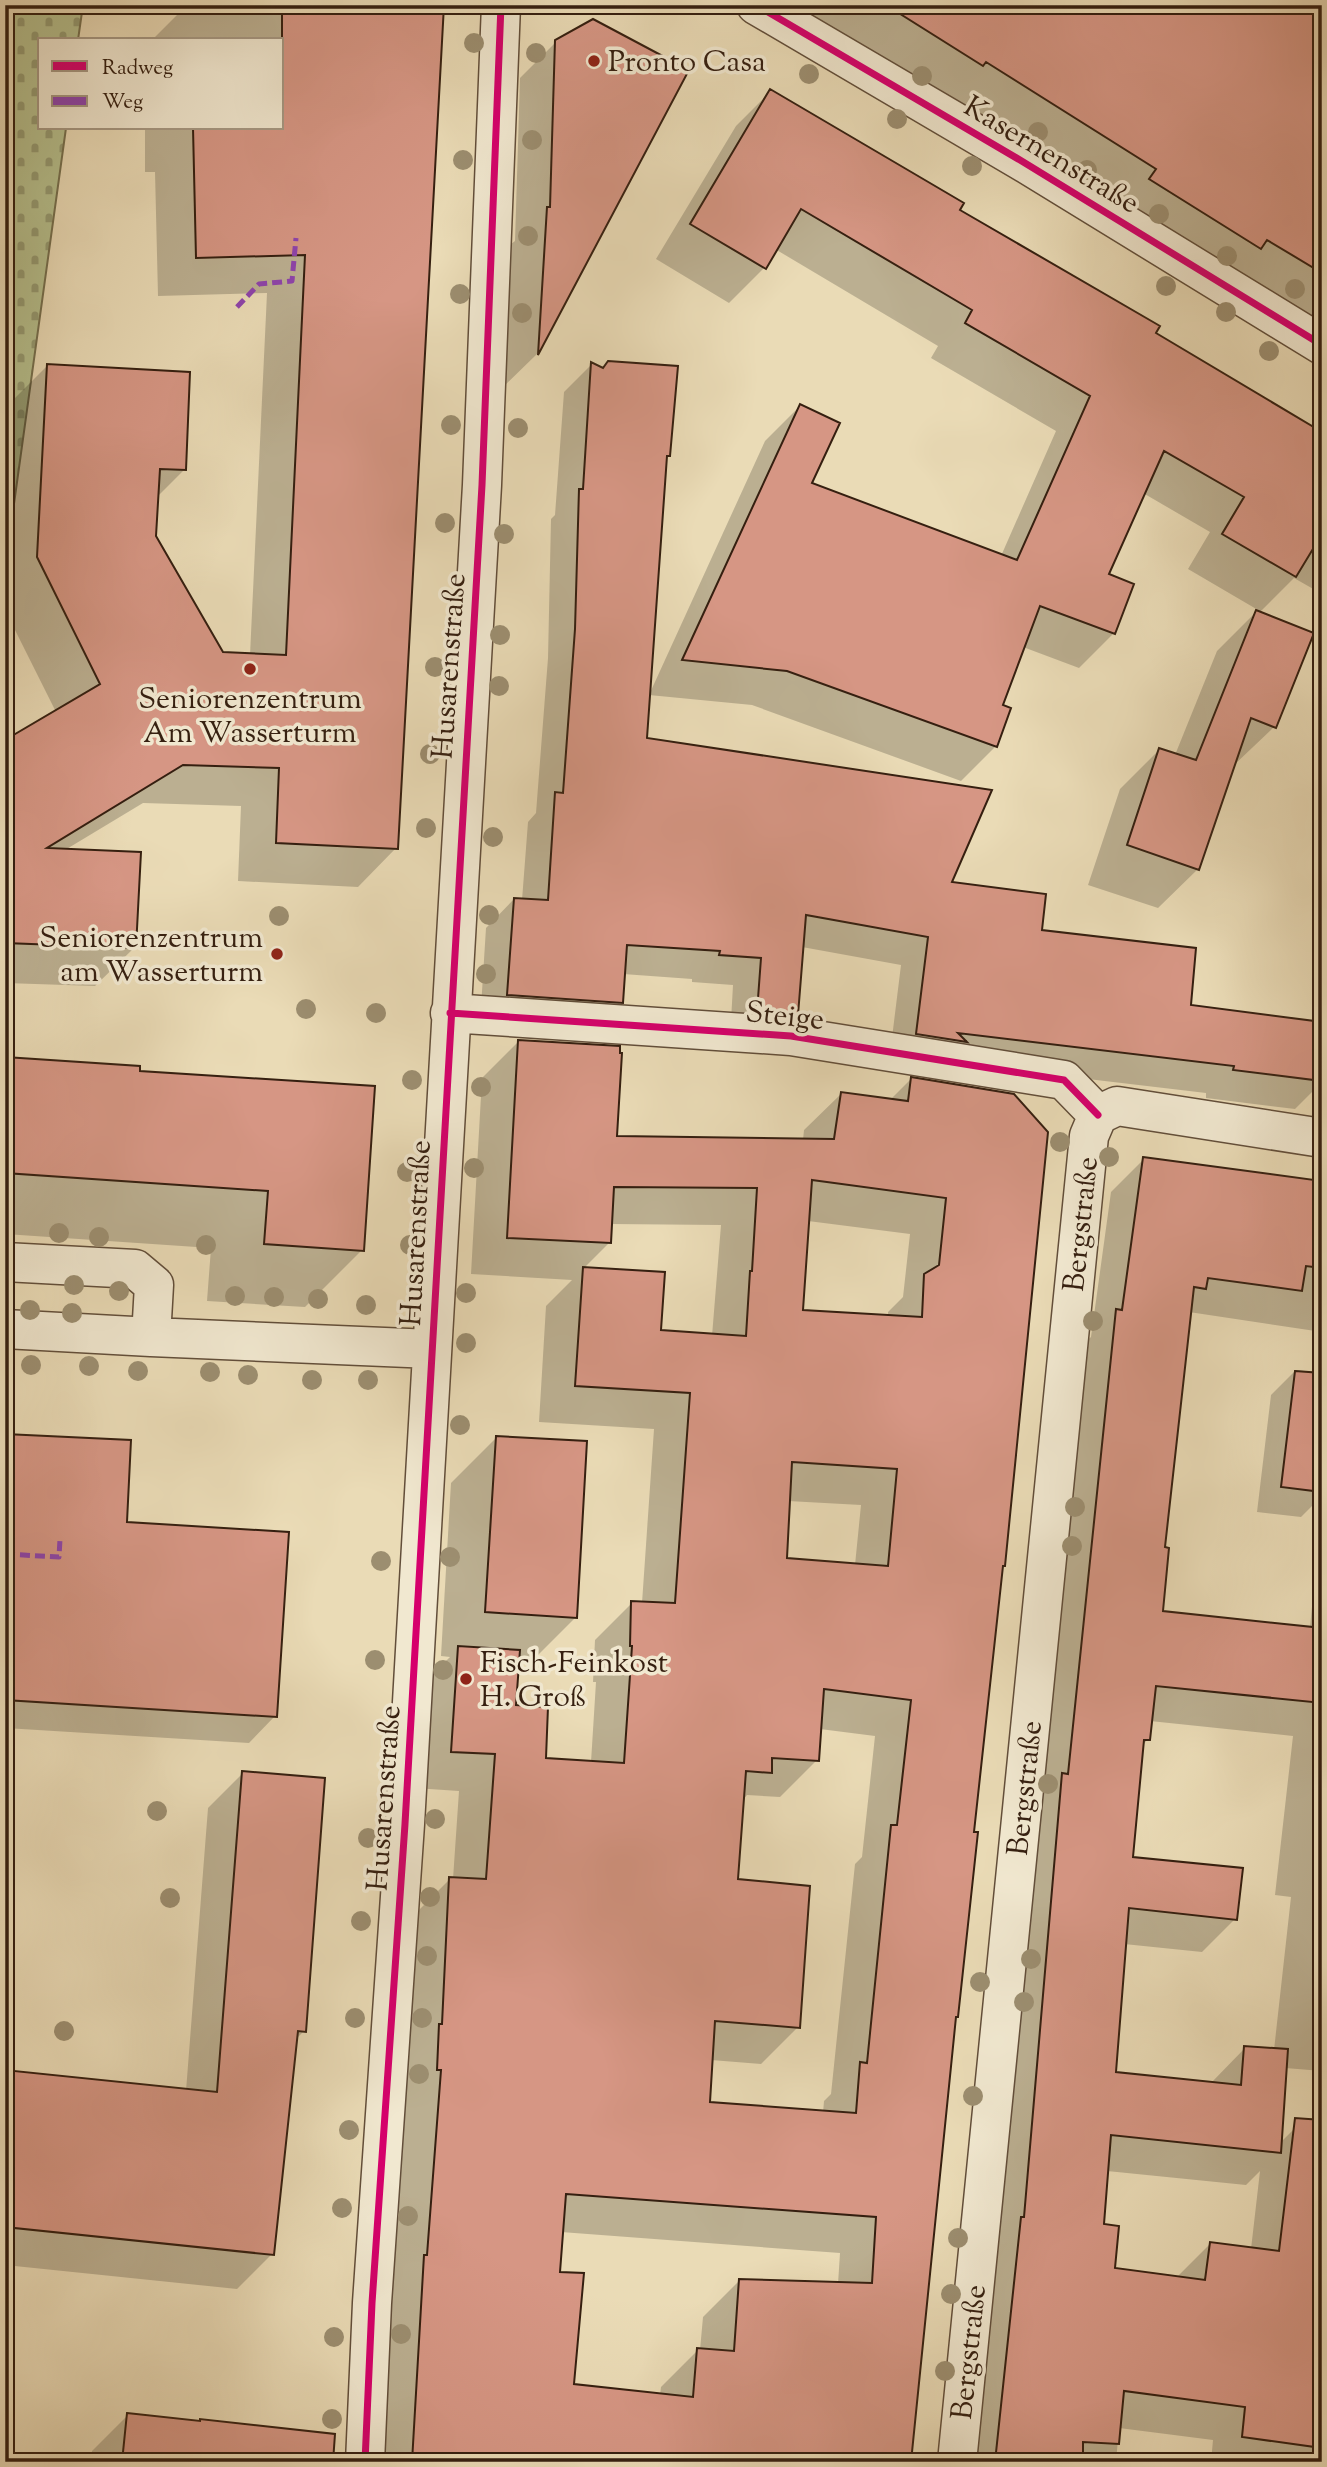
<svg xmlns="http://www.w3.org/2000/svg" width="1327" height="2467" viewBox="0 0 1327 2467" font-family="'Sorts Mill Goudy',serif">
	<defs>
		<pattern id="cemetery-stones" width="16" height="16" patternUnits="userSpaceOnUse" patternTransform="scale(1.75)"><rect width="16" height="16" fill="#b6c08e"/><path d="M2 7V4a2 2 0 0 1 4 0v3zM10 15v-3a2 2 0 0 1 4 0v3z" fill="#959b73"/></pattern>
	</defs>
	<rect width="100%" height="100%" fill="#eadbb6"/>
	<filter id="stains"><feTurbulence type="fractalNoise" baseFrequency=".00286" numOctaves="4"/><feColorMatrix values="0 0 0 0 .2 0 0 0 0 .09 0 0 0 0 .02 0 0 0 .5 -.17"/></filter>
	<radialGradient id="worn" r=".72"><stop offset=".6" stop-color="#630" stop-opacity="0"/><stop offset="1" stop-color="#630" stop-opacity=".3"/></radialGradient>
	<path fill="url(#cemetery-stones)" stroke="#76704f" stroke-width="2" d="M5 5H83L78 40H40V128H66L5 569Z"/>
	<path fill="#0003" fill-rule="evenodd" d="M442 5 396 848 358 887 238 881 241 806 143 803 65 850 134 948 95 986 5 983V742L56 712 5 610V468L9 404 47 366 184 470 156 498 154 536 222 654 250 655 267 293 158 296 155 172H145V128H282V40H152L184 8Z
		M791 5H1322V332Z
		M556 42 687 71 537 354 503 387 511 244 515 241 520 78Z
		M771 91 1153 334 1322 433V594L1294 578 1259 613 1274 727 1233 766 1198 869 1158 908 1088 885 1120 789 1159 750 1175 755 1217 651 1258 610 1188 569 1210 532 1143 493 1106 575 1114 633 1079 668 1023 647 1000 706 996 746 961 781 752 705 649 695 765 441 800 406 810 483 1001 556 1056 431 931 358 938 346 775 249 764 268 729 303 656 259 736 126Z
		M592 364 669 455 665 459 645 740 950 884 1189 1007 1322 1024V1082L1295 1109 1206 1098V1093L945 1062H889L901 965 802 947 797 1014 768 1042 730 1039 733 985 692 982V979L623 974 621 1002 593 1030 480 1023 486 928 514 899 522 900 528 822 536 813 548 658 551 519 555 515 564 392Z
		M519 1041 615 1137 803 1140 804 1130 841 1094 890 1100 911 1079 1013 1096 1001 1567 911 2462H377L413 1916 450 1879H453L459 1791 414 1788 422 1685 450 1657 441 1656 451 1483 496 1438 576 1617 531 1662 518 1661 515 1707 544 1760 591 1762 596 1682H593L595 1640 632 1603H642L654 1429 539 1422 546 1306 572 1280 471 1274 482 1078ZM808 1221 910 1234 903 1297 888 1312V1317L801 1312ZM610 1224 721 1225 712 1336 659 1332 583 1269 609 1243ZM788 1501 861 1505 855 1565 785 1560ZM820 1729 875 1736 862 1857 855 1864 831 2094 824 2101 823 2113 708 2104 711 2060 761 2064 798 2027 736 1881 742 1801 747 1795 780 1797 817 1760ZM561 2232 840 2253 838 2284 740 2280 703 2317 700 2350H698L661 2387 660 2395 572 2385 558 2274Z
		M5 1059 138 1072 362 1250 305 1307 207 1301 211 1248 5 1234Z
		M1144 1159 1322 1183V1332L1189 1312 1164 1549 1161 1613 1310 1628 1315 1574 1322 1567V2071L1285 2068 1280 2143 1295 2128 1322 2131V2462H1211L1213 2440 1119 2428 1116 2462H967L1083 1344 1091 1337 1111 1192ZM1150 1721 1293 1736 1275 1895 1291 1897 1274 2050 1245 2048 1211 2083 1114 2073 1124 1944 1202 1952 1235 1919 1131 1858 1142 1746 1148 1739ZM1107 2171 1246 2185 1260 2171 1251 2249 1210 2244 1176 2278 1113 2270 1102 2226Z
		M1296 1370 1322 1373V1496L1301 1517 1257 1512 1271 1395Z
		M5 1436 275 1716 249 1743 5 1728Z
		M243 1773 304 2031 296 2039 272 2254 237 2289 5 2265V2072L186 2091 208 1808Z
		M128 2415 306 2462H91L92 2451Z"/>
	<path fill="#d69684" stroke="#351f10" stroke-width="2" fill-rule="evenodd" d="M444 5 398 849 276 843 279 768 183 765 47 848 141 852 136 948 5 943V740L100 684 37 557 47 364 190 372 186 470 160 469 156 536 223 652 286 655 305 255 196 258 193 128H282V6Z
		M886 5H1322V273L1267 240 1261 249 1149 179 1156 169 986 62 983 66Z
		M593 19 689 70 538 355 547 207H550L555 40Z
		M770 89 964 203 960 210 1160 326 1156 333 1322 432V534L1296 577 1222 534 1244 497 1164 451 1109 574 1134 584 1115 634 1040 606 1003 705 1011 708 997 747 787 671 682 660 800 404 840 423 812 483 1017 560 1090 396 965 323 972 310 801 209 766 269 690 224Z
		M608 361 678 366 670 456H667L647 738 992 790 952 882 1046 894 1042 930 1196 948 1191 1005 1322 1022V1081L1233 1070 1234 1066 958 1033 967 1042 916 1034 928 937 806 915 798 1015 757 1012 761 958 719 955 720 951 627 945 623 1003 507 995 514 898 548 900 555 792 563 793 575 629 579 489H583L591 362 603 368Z
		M1256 610 1314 633 1276 728 1251 718 1199 870 1127 845 1159 748 1196 760Z
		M518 1040 620 1046V1053H622L617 1136 834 1139 841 1092 908 1101 911 1077 1014 1094 1048 1132 1005 1566H1003L974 1832H978L958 2017H956L911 2462H412L424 2255H427L441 2070H437L439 2024H442L449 1877 486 1879 495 1754 451 1752 458 1646 520 1650 516 1705 548 1707 546 1758 624 1763 632 1646H630L631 1601 675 1603 690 1393 575 1386 583 1267 665 1272 661 1330 746 1336 750 1271H752L757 1188 614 1187 611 1243 507 1238ZM812 1180 946 1198 939 1265 924 1274 922 1317 803 1310ZM792 1462 897 1469 888 1566 787 1558ZM824 1689 911 1700 897 1825H891L867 2063 860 2062 856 2113 710 2102 715 2021 800 2028 810 1886 738 1879 746 1771 772 1773V1758L819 1761ZM566 2194 876 2217 872 2283 739 2279 734 2351 697 2348 693 2397 574 2384 584 2273 560 2272Z
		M5 1057 140 1066V1071L375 1086 364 1251 264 1244 268 1191 5 1173Z
		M1143 1157 1322 1181V1268L1306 1266 1302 1291 1208 1278 1206 1289 1194 1287 1165 1547 1169 1548 1163 1611 1322 1628V1703L1156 1686 1150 1740H1144L1133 1857 1243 1868 1237 1920 1129 1908 1116 2072 1241 2085 1244 2046 1288 2049 1281 2153 1111 2135 1104 2224 1119 2226 1115 2268 1205 2280 1210 2242 1279 2251 1295 2118 1322 2120V2448L1242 2437 1245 2407 1124 2391 1119 2444 1083 2442V2462H995L1021 2217H1024L1062 1773 1068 1774 1116 1309 1122 1310Z
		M1295 1371 1322 1373V1492L1281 1487Z
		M5 1434 131 1440 127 1522 289 1532 277 1717 5 1700Z
		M496 1436 587 1441 577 1618 485 1612Z
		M242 1771 325 1778 306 2032 298 2031 274 2255 5 2227V2070L217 2092Z
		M127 2413 200 2421V2419L335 2434 333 2462H122Z"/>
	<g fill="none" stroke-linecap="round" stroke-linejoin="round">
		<defs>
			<path id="minor" d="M756 5 1020 160 1322 345
				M450 1013 791 1036 1064 1080 1098 1115
				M1098 1115 1117 1106 1322 1138
				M5 1262 135 1269 154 1285 151 1337 5 1329
				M151 1337 432 1349
				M365 2462 372 2303 405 1824 482 485 501 5
				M957 2462 1089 1136 1098 1115"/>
		</defs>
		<use href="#minor" stroke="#624e3a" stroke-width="41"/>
		<use href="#minor" stroke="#f1e8d0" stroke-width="38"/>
		<path stroke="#8e44ad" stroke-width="5" stroke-dasharray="10 5" stroke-linecap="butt" d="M237 307 259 284 292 281 296 238
			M5 1554 59 1557 60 1539"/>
		<defs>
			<path id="cycleway" d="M756 5 1020 160 1322 345
				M450 1013 791 1036 1064 1080 1098 1115
				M365 2462 372 2303 405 1824 482 485 501 5"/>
		</defs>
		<use href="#cycleway" stroke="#f1e8d0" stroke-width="11"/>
		<use href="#cycleway" stroke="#d6006c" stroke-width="7"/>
	</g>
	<g fill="#9c8e70">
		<circle cx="474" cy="43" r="10"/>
		<circle cx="536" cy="53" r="10"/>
		<circle cx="809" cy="74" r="10"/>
		<circle cx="922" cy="76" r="10"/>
		<circle cx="897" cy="119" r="10"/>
		<circle cx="1038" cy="132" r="10"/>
		<circle cx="532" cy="140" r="10"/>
		<circle cx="463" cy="160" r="10"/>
		<circle cx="972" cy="166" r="10"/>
		<circle cx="1087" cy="170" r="10"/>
		<circle cx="1159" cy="214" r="10"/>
		<circle cx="528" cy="236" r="10"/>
		<circle cx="1227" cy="256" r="10"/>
		<circle cx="1166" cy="286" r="10"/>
		<circle cx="1295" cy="289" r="10"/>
		<circle cx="460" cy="294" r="10"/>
		<circle cx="1226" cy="312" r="10"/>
		<circle cx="522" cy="313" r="10"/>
		<circle cx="1269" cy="351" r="10"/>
		<circle cx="451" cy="425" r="10"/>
		<circle cx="518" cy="428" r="10"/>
		<circle cx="445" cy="523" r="10"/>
		<circle cx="504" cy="534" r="10"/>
		<circle cx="500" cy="635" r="10"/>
		<circle cx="435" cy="667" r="10"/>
		<circle cx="499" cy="686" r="10"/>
		<circle cx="430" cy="754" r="10"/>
		<circle cx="426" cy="828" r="10"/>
		<circle cx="493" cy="837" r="10"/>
		<circle cx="489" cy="915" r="10"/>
		<circle cx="279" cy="916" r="10"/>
		<circle cx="486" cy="974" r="10"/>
		<circle cx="306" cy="1009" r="10"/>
		<circle cx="376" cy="1013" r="10"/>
		<circle cx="412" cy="1080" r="10"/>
		<circle cx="481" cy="1087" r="10"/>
		<circle cx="1060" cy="1142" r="10"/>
		<circle cx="1109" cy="1157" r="10"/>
		<circle cx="474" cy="1168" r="10"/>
		<circle cx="407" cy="1172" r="10"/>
		<circle cx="59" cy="1233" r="10"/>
		<circle cx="99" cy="1237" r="10"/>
		<circle cx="206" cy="1245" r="10"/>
		<circle cx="410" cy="1245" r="10"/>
		<circle cx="74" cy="1285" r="10"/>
		<circle cx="119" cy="1291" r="10"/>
		<circle cx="466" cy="1293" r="10"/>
		<circle cx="235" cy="1296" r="10"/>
		<circle cx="274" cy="1297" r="10"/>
		<circle cx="318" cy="1299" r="10"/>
		<circle cx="366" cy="1305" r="10"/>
		<circle cx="30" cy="1310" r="10"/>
		<circle cx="72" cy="1313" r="10"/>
		<circle cx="1093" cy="1321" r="10"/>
		<circle cx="466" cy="1343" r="10"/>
		<circle cx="31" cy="1365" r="10"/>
		<circle cx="89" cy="1366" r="10"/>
		<circle cx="138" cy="1371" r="10"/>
		<circle cx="210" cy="1372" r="10"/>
		<circle cx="248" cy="1375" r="10"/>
		<circle cx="312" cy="1380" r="10"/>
		<circle cx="368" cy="1380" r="10"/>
		<circle cx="460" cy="1425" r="10"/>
		<circle cx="1075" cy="1507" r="10"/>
		<circle cx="1072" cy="1546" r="10"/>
		<circle cx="450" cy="1557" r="10"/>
		<circle cx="381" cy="1561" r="10"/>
		<circle cx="375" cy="1660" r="10"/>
		<circle cx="443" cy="1670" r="10"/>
		<circle cx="1048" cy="1784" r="10"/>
		<circle cx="157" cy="1811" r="10"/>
		<circle cx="435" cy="1819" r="10"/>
		<circle cx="368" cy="1838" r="10"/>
		<circle cx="430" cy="1897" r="10"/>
		<circle cx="170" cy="1898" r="10"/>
		<circle cx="361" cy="1921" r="10"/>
		<circle cx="427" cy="1956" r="10"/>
		<circle cx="1031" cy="1959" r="10"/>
		<circle cx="980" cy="1982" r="10"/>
		<circle cx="1024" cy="2002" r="10"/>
		<circle cx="355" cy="2018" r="10"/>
		<circle cx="422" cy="2018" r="10"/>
		<circle cx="64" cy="2031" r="10"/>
		<circle cx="419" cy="2074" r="10"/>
		<circle cx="973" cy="2096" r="10"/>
		<circle cx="349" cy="2130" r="10"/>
		<circle cx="342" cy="2208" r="10"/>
		<circle cx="408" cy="2216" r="10"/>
		<circle cx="958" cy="2238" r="10"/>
		<circle cx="951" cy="2294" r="10"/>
		<circle cx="401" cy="2334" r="10"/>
		<circle cx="334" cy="2337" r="10"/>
		<circle cx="945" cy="2371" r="10"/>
		<circle cx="332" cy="2419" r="10"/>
	</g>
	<g fill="#8f2418" stroke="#f1e8d0" stroke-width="2.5">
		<circle cx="594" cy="61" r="7"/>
		<circle cx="250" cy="669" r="7"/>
		<circle cx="277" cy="954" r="7"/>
		<circle cx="466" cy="1679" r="7"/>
	</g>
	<g text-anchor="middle" stroke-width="7" stroke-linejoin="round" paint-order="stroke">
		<g font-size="30" fill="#351f10" stroke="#f1e8d0" text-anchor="start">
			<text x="608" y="71">Pronto Casa</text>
			<text x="250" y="708" text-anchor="middle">Seniorenzentrum<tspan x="250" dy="34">Am Wasserturm</tspan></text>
			<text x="263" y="947" text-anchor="end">Seniorenzentrum<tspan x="263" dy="34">am Wasserturm</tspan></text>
			<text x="480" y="1672">Fisch-Feinkost<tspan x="480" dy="34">H. Groß</tspan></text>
		</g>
		<g font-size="30" fill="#351f10" stroke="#f1e8d0">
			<text transform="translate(1052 154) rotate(31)" y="10">Kasernenstraße</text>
			<text transform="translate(448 666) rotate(-86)" y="10">Husarenstraße</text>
			<text transform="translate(785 1015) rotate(6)" y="10">Steige</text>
			<text transform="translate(1080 1224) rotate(-84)" y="10">Bergstraße</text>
			<text transform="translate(415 1233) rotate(-87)" y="10">Husarenstraße</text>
			<text transform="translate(1024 1788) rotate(-84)" y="10">Bergstraße</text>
			<text transform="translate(383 1798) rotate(-86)" y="10">Husarenstraße</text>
			<text transform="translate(968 2352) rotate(-84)" y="10">Bergstraße</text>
		</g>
	</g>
	<rect width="1327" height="2467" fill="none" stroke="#eadbb6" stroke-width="28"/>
	<rect x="7" y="7" width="1313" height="2453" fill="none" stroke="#351f10" stroke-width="3.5"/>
	<rect x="14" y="14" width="1299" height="2439" fill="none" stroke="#351f10" stroke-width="2"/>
	<rect x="38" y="38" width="245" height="91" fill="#f1e8d0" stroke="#a69883" stroke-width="2"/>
	<rect x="52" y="61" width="35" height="10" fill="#d6006c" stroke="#a69883" stroke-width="2"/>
	<text x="102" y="74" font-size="21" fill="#351f10">Radweg</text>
	<rect x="52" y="96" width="35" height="10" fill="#8e44ad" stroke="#a69883" stroke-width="2"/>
	<text x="102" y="108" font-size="21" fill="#351f10">Weg</text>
	<rect width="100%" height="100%" filter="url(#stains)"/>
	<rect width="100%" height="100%" fill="url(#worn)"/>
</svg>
